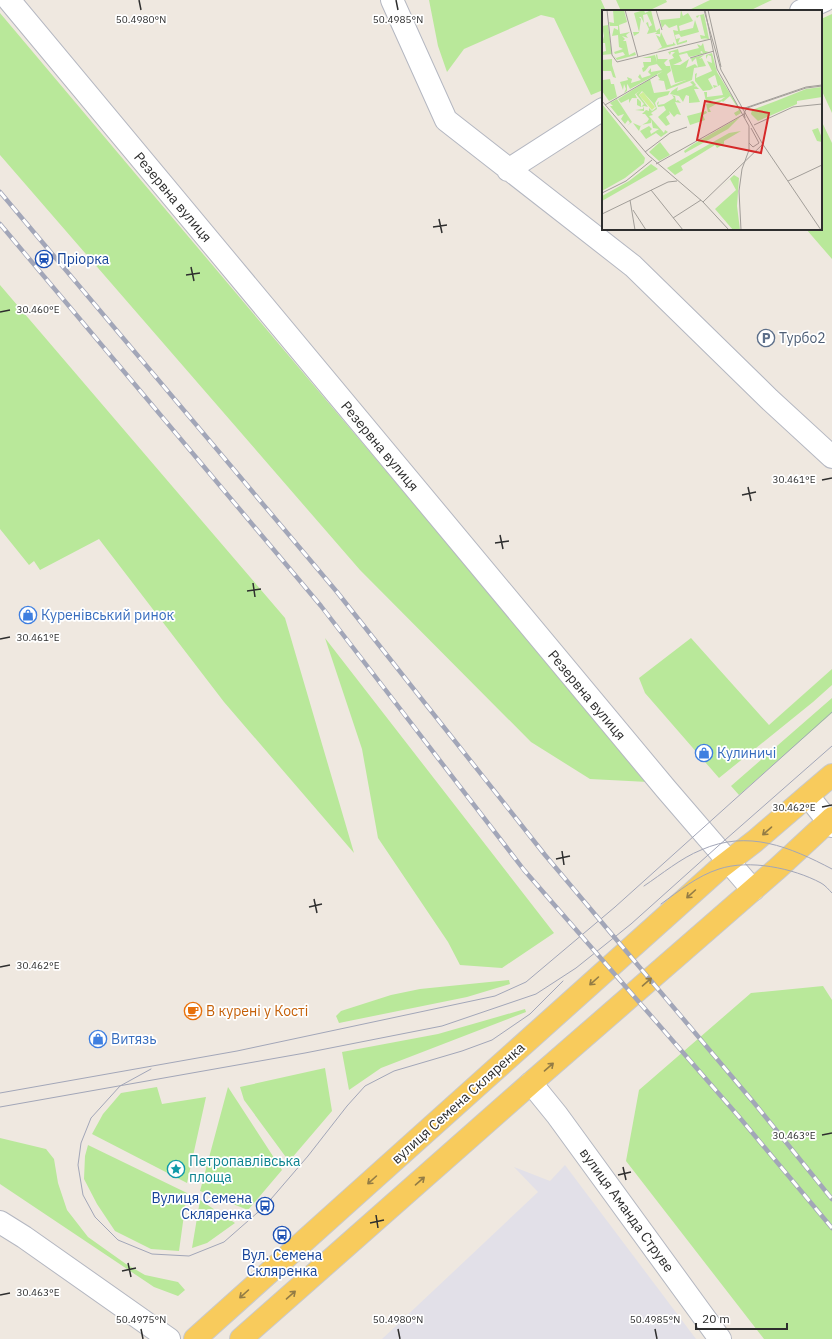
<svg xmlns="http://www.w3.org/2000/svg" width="832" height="1339" viewBox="0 0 832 1339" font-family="'IBM Plex Sans',sans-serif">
	<rect width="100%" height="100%" fill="#efe8e0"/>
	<path fill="#e2e0e8" d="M565 1165 696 1339H382L538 1192 514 1167 550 1181Z"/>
	<path fill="#b9e89a" d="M429 0H601L606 11H603V90L591 95 554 18 541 15 464 49 447 72 438 46Z
		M616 0H666L667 2 648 11H621Z
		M710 0H772L749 11H687Z
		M0 13 648 782 590 779 531 742 360 570 0 155Z
		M832 14V113L821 89V19Z
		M821 120 832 143V259L806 229H821Z
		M0 285 285 618 354 853 224 702 99 539 40 570 34 561 29 565 0 529Z
		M325 638 554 933 502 968 460 965 448 942 378 838 362 749Z
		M691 638 769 725 832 669V685L813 702 719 778 645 693 639 678Z
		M832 698V713L739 795 731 786Z
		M509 980 510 984 467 997 339 1023 336 1016 341 1011 391 995 420 989Z
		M823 986 832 1000V1339H764L626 1161 639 1090 751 993Z
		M525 1009 526 1012 381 1068 349 1090 342 1052 438 1034Z
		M325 1068 332 1111 291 1159 290 1158 288 1160 244 1100 240 1087Z
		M157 1087 162 1104 206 1097 187 1183 92 1134 103 1114 121 1093Z
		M228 1087 282 1170 248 1210 200 1191Z
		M0 1138 46 1149 54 1159 58 1183 67 1210 88 1237 126 1264 145 1275 178 1282 185 1290 178 1296 154 1287 0 1184Z
		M88 1145 187 1193 179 1251 151 1249 115 1231 97 1204 84 1179 85 1156Z
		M200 1200 235 1223 207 1243 192 1248Z"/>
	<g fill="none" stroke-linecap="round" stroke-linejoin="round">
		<defs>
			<path id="minor" d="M9 0 666 789 753 890
				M392 0 446 120 633 266 769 399 832 457
				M801 11 825 0
				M508 170 603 109
				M808 796 832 826
				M531 1083 557 1115 720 1339
				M0 1222 24 1237 169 1339"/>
			<path id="major" d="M195 1339 720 868 755 841 832 775
				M241 1339 531 1083 778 868 832 818"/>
		</defs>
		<use href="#minor" stroke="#b4b7c1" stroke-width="24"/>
		<use href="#major" stroke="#c9c9c9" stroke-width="24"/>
		<use href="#minor" stroke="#fff" stroke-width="22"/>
		<use href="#major" stroke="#f8cb5c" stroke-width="22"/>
		<path stroke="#a2a6b8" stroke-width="1" d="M644 886C662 874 681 858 701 850 748 829 790 847 832 869
			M661 904C679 891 697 876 719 869 749 859 793 868 821 883 825 885 829 890 832 893
			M151 1069 120 1086 91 1118 81 1143 78 1165 83 1195 95 1217 118 1240 152 1254 189 1256 224 1242 265 1206 308 1156 347 1106 365 1086 394 1071 462 1051 492 1040 530 1014 563 981
			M0 1093 237 1051 495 996 526 982 615 907 832 712
			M0 1107 305 1053 442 1026 536 994 576 968 631 924 717 847 832 746"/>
		<defs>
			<path id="rail" d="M0 192 337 592 545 855 755 1104 832 1199
				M0 224 321 606 524 870 740 1118 832 1228"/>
		</defs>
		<use href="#rail" stroke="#a2a6b8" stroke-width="4.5"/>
		<use href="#rail" stroke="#fff" stroke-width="3" stroke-dasharray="9" stroke-linecap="butt"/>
	</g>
	<defs><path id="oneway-shaft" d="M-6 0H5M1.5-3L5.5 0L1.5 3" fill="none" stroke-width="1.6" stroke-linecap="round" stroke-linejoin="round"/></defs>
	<g stroke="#937c45">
		<use href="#oneway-shaft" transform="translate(767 831) rotate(139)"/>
		<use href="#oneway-shaft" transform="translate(691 894) rotate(138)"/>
		<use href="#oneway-shaft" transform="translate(594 981) rotate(138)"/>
		<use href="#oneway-shaft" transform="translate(647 982) rotate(-41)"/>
		<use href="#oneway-shaft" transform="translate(549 1067) rotate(-41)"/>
		<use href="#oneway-shaft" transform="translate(372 1180) rotate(138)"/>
		<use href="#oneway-shaft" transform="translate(420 1181) rotate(-41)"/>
		<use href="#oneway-shaft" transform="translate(244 1294) rotate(138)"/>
		<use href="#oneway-shaft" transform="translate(291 1295) rotate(-41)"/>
	</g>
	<path fill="none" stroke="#2e2e2e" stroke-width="1.5" d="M139 0 141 10M396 0 398 10M439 219 442 233M433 227 447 225M191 267 194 281M186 275 200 273M0 312 10 310M822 480 832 478M748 487 751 501M742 495 756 492M500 535 503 549M495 543 509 541M253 583 255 597M247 591 261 589M0 639 10 637M822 807 832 805M562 851 564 865M556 859 570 856M314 899 317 913M309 907 322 904M0 967 10 965M822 1135 832 1133M623 1167 626 1180M618 1175 631 1172M376 1215 378 1228M370 1223 384 1220M128 1263 131 1277M122 1271 136 1268M0 1295 10 1293M141 1329 143 1339M398 1329 400 1339M655 1329 657 1339"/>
	<defs>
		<symbol id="station-ring" viewBox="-11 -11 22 22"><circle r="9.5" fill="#fff" stroke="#1a4fb4" stroke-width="1.5"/><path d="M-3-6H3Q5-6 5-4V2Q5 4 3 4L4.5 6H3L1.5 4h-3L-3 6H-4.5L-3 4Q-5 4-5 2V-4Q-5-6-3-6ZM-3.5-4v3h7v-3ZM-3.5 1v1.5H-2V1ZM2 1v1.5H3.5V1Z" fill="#1a4fb4"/></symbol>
		<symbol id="parking-ring" viewBox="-11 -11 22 22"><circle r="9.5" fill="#fff" stroke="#5c6f8a" stroke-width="1.5"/><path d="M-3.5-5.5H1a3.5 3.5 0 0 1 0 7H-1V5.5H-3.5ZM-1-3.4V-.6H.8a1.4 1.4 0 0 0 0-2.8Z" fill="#5c6f8a"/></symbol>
		<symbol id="shop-ring" viewBox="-11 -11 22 22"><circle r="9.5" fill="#fff" stroke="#3f7fe0" stroke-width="1.5"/><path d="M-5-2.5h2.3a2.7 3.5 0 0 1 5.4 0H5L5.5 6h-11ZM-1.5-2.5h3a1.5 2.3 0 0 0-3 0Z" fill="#3f7fe0"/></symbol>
		<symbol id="cafe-ring" viewBox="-11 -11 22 22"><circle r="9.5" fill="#fff" stroke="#e8710a" stroke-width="1.5"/><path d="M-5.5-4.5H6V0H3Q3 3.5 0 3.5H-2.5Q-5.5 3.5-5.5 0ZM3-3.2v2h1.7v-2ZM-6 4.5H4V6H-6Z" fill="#e8710a"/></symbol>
		<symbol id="sight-ring" viewBox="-11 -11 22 22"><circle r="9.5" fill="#fff" stroke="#0f9aa8" stroke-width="1.5"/><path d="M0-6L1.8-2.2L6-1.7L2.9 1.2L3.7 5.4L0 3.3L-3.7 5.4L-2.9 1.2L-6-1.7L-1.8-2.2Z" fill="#0f9aa8"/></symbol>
		<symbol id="bus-ring" viewBox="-11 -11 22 22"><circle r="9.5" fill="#fff" stroke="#1a4fb4" stroke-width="1.5"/><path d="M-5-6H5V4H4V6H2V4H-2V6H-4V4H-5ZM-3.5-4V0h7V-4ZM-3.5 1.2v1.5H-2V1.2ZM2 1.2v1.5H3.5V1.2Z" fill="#1a4fb4"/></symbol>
	</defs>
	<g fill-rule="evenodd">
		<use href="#station-ring" x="34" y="249" width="20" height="20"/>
		<use href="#parking-ring" x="756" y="328" width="20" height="20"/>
		<use href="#shop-ring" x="18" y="605" width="20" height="20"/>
		<use href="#shop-ring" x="694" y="743" width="20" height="20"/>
		<use href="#cafe-ring" x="183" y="1001" width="20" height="20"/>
		<use href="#shop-ring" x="88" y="1029" width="20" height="20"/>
		<use href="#sight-ring" x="166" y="1159" width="20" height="20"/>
		<use href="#bus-ring" x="255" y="1196" width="20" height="20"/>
		<use href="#bus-ring" x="272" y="1225" width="20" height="20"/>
	</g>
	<g text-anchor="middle" stroke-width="3.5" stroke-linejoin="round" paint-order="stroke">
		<g font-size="14" fill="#2e2e2e" stroke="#fff">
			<text transform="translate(173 197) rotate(50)" y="5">Резервна вулиця</text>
			<text transform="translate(380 446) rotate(50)" y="5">Резервна вулиця</text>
			<text transform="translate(587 695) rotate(50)" y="5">Резервна вулиця</text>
			<text transform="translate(458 1103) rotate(-42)" y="5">вулиця Семена Скляренка</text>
			<text transform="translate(627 1210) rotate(54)" y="5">вулиця Аманда Струве</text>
		</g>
		<g font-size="14" fill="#164399" stroke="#fff" text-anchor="start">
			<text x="57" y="264">Пріорка</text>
			<text x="252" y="1203" text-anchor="end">Вулиця Семена<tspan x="252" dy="16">Скляренка</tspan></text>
			<text x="282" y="1260" text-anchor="middle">Вул. Семена<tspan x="282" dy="16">Скляренка</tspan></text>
		</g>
		<g font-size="14" fill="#4e5e75" stroke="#fff" text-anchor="start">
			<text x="779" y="343">Турбо2</text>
		</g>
		<g font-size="14" fill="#366cbe" stroke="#fff" text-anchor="start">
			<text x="41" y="620">Куренівський ринок</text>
			<text x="717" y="758">Кулиничі</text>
			<text x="111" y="1044">Витязь</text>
		</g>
		<g font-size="14" fill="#c56008" stroke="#fff" text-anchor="start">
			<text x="206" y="1016">В курені у Кості</text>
		</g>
		<g font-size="14" fill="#0d838f" stroke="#fff" text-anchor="start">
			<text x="189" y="1166">Петропавлівська<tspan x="189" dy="16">площа</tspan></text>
		</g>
	</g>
	<g transform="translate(602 10)">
		<rect width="220" height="220" fill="#efe8e0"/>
		<path d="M11 0H22L25 12 17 15 18 24 28 22 24 25 26 28 20 26 23 29 21 31H24L27 45 33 42 34 45 15 50 12 46 14 48 23 45 21 42 13 44 12 42 21 39 17 37 16 25 10 26 12 18 16 20V16H8L7 12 12 13ZM42 0 43 3 49 0 54 21 58 18V24H53L55 22H54L45 24 47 19 44 13 46 12 47 17 50 15 45 4 41 5 42 13 39 7H37L39 9 37 23 32 26 31 22H37L32 3ZM79 0 81 6 86 3 91 11 77 16 78 21 91 18 93 10 97 22 79 27 77 24 73 25 74 29 78 28 76 33 85 30V32L75 35 71 20 76 21 75 15 67 18 63 14 60 18 58 10 78 8ZM102 4 107 29 100 30 106 28 99 29 98 25 103 26 98 5 95 8 94 6ZM6 15 10 44 0 45V42L4 41 3 33H0L2 26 0 16ZM59 22 65 35 71 34V32L74 35 55 40 60 37 54 25 58 27ZM101 33 103 41 107 42 101 44 100 41 98 42 101 44 87 47 85 43 77 45 80 51 71 55H78L87 49 84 58 93 54 96 57 94 48 90 52 89 48 102 45 97 49 100 48 104 56 92 58 90 70 64 80 62 71 56 70 58 69 55 65 61 61 28 79 26 75 25 74V81L22 83 24 79 22 74 21 80 18 72 26 70 25 67 30 69 29 73 39 70 36 67 38 64 40 68 49 65 46 62 49 58V62L60 60 55 54 47 56 43 61 41 62 40 58 42 57 41 52H49V48H40L53 45 55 52 54 45 55 44 56 49H66L62 53 64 56H68L69 61 65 64 69 76 84 70 73 73 67 50 72 48 70 45 73 42H69L68 45 66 42 76 39 77 43 97 38 95 34 99 36ZM110 43 115 62 140 103 138 101 139 103 134 106 132 103 137 100 128 86 121 92 120 91 107 98 109 102H106L104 94 119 90 123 87 104 92 102 82H105V87L121 85 118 75 112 78 111 75 116 76 113 65 106 69 111 78 108 80 101 81 93 71V64L95 63 94 68 110 61 105 51 110 53 109 46 106 45 104 49V45ZM10 49V55L14 68 11 67 9 61H0V50ZM0 68 1 70 8 69 9 74H12L15 87 7 91 0 81ZM48 69 52 83 68 81 66 85 56 88 53 93 55 99 49 103 51 105 47 106 62 123 63 120 66 122 59 127 54 123 44 129 38 121 47 116 50 119 48 121 49 124 57 119 51 118 49 109V113L39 115 37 121 31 113 38 116 45 112 47 109 43 104H40L44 100 47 101V98L50 101 54 98 51 93 40 81 37 85 46 97 42 96V101L33 100 41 99 42 96 39 97 42 94 34 84 39 80 29 87 33 84 35 88H30L36 89 39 92V97L35 95V89L30 88 27 93V89L19 93 16 89ZM91 71 94 75 92 77 94 76 97 79H92L98 92 87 93V86L84 85 81 92 77 86 68 84 70 81 76 77 75 81 91 75 88 72ZM220 77V87L195 91V94L156 111 149 104 150 100 174 91 204 79ZM70 85 73 86 74 91 76 90 79 93 73 92 79 105 75 104 72 107 67 101 68 104 64 107 68 114 64 116 56 107 64 100 62 96 56 97 55 93 57 91 56 95 62 94 72 88ZM15 89 30 112 25 116 28 113 26 110 23 114 19 109 22 104 16 106 8 96H11L8 93ZM0 94 43 148 42 153 23 168 0 181ZM104 101 105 103 101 105 103 110 88 115 85 106ZM138 107 126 119 83 143 82 141 90 135ZM216 118 220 128V132L215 131 210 120ZM139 121 122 131V134L115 138 113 135 79 156 81 160 73 165 65 158 127 123ZM58 132 68 145 57 151 47 142ZM49 154 56 159 0 191V186L27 171ZM132 165 137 168 135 196 138 220H131L113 199 134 180 128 169 116 180Z" fill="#b9e89a"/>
		<path d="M41 82 53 97 50 100 37 85Z" fill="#ceef96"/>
		<path fill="none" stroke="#a29e99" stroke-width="1" d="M5 0 10 45 15 52 109 29M23 0 36 47M54 0 60 20M102 0 119 60 160 133 219 220M103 0 115 59 147 116V140L140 159 137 181 139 220M106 0 119 57M88 48 112 41M0 91 46 145 101 192 127 220M3 95 55 65M140 99 204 77 220 75M143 108 142 103 145 98 204 78 220 76M152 115 191 97 220 94M147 133 151 137 157 133 149 118M43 142 68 123 85 117M54 154 144 103M186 171 220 155M49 180 81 220M0 183 24 171 50 150M28 190 33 220M101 192 162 133M31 200 44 220M0 204 66 172 75 171M71 208 99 190"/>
		<path fill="#d62828" fill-opacity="0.15" stroke="#d62828" stroke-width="2" d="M103 91 167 103 159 143 95 130Z"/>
		<rect width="220" height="220" fill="none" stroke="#2e2e2e" stroke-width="2"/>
	</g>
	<g font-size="10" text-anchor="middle" fill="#2e2e2e" stroke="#fff" stroke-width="3.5" stroke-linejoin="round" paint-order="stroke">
		<text x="141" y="23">50.4980°N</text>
		<text x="398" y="23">50.4985°N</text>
		<text x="38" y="313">30.460°E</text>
		<text x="794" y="483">30.461°E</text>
		<text x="38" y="641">30.461°E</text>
		<text x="794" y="811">30.462°E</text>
		<text x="38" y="969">30.462°E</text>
		<text x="794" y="1139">30.463°E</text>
		<text x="38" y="1296">30.463°E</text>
		<text x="141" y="1323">50.4975°N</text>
		<text x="398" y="1323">50.4980°N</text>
		<text x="655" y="1323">50.4985°N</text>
	</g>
	<path d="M696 1323v6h91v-6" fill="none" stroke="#2e2e2e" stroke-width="2"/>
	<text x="702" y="1323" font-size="12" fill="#2e2e2e" stroke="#ffffff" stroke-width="3" paint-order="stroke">20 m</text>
</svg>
